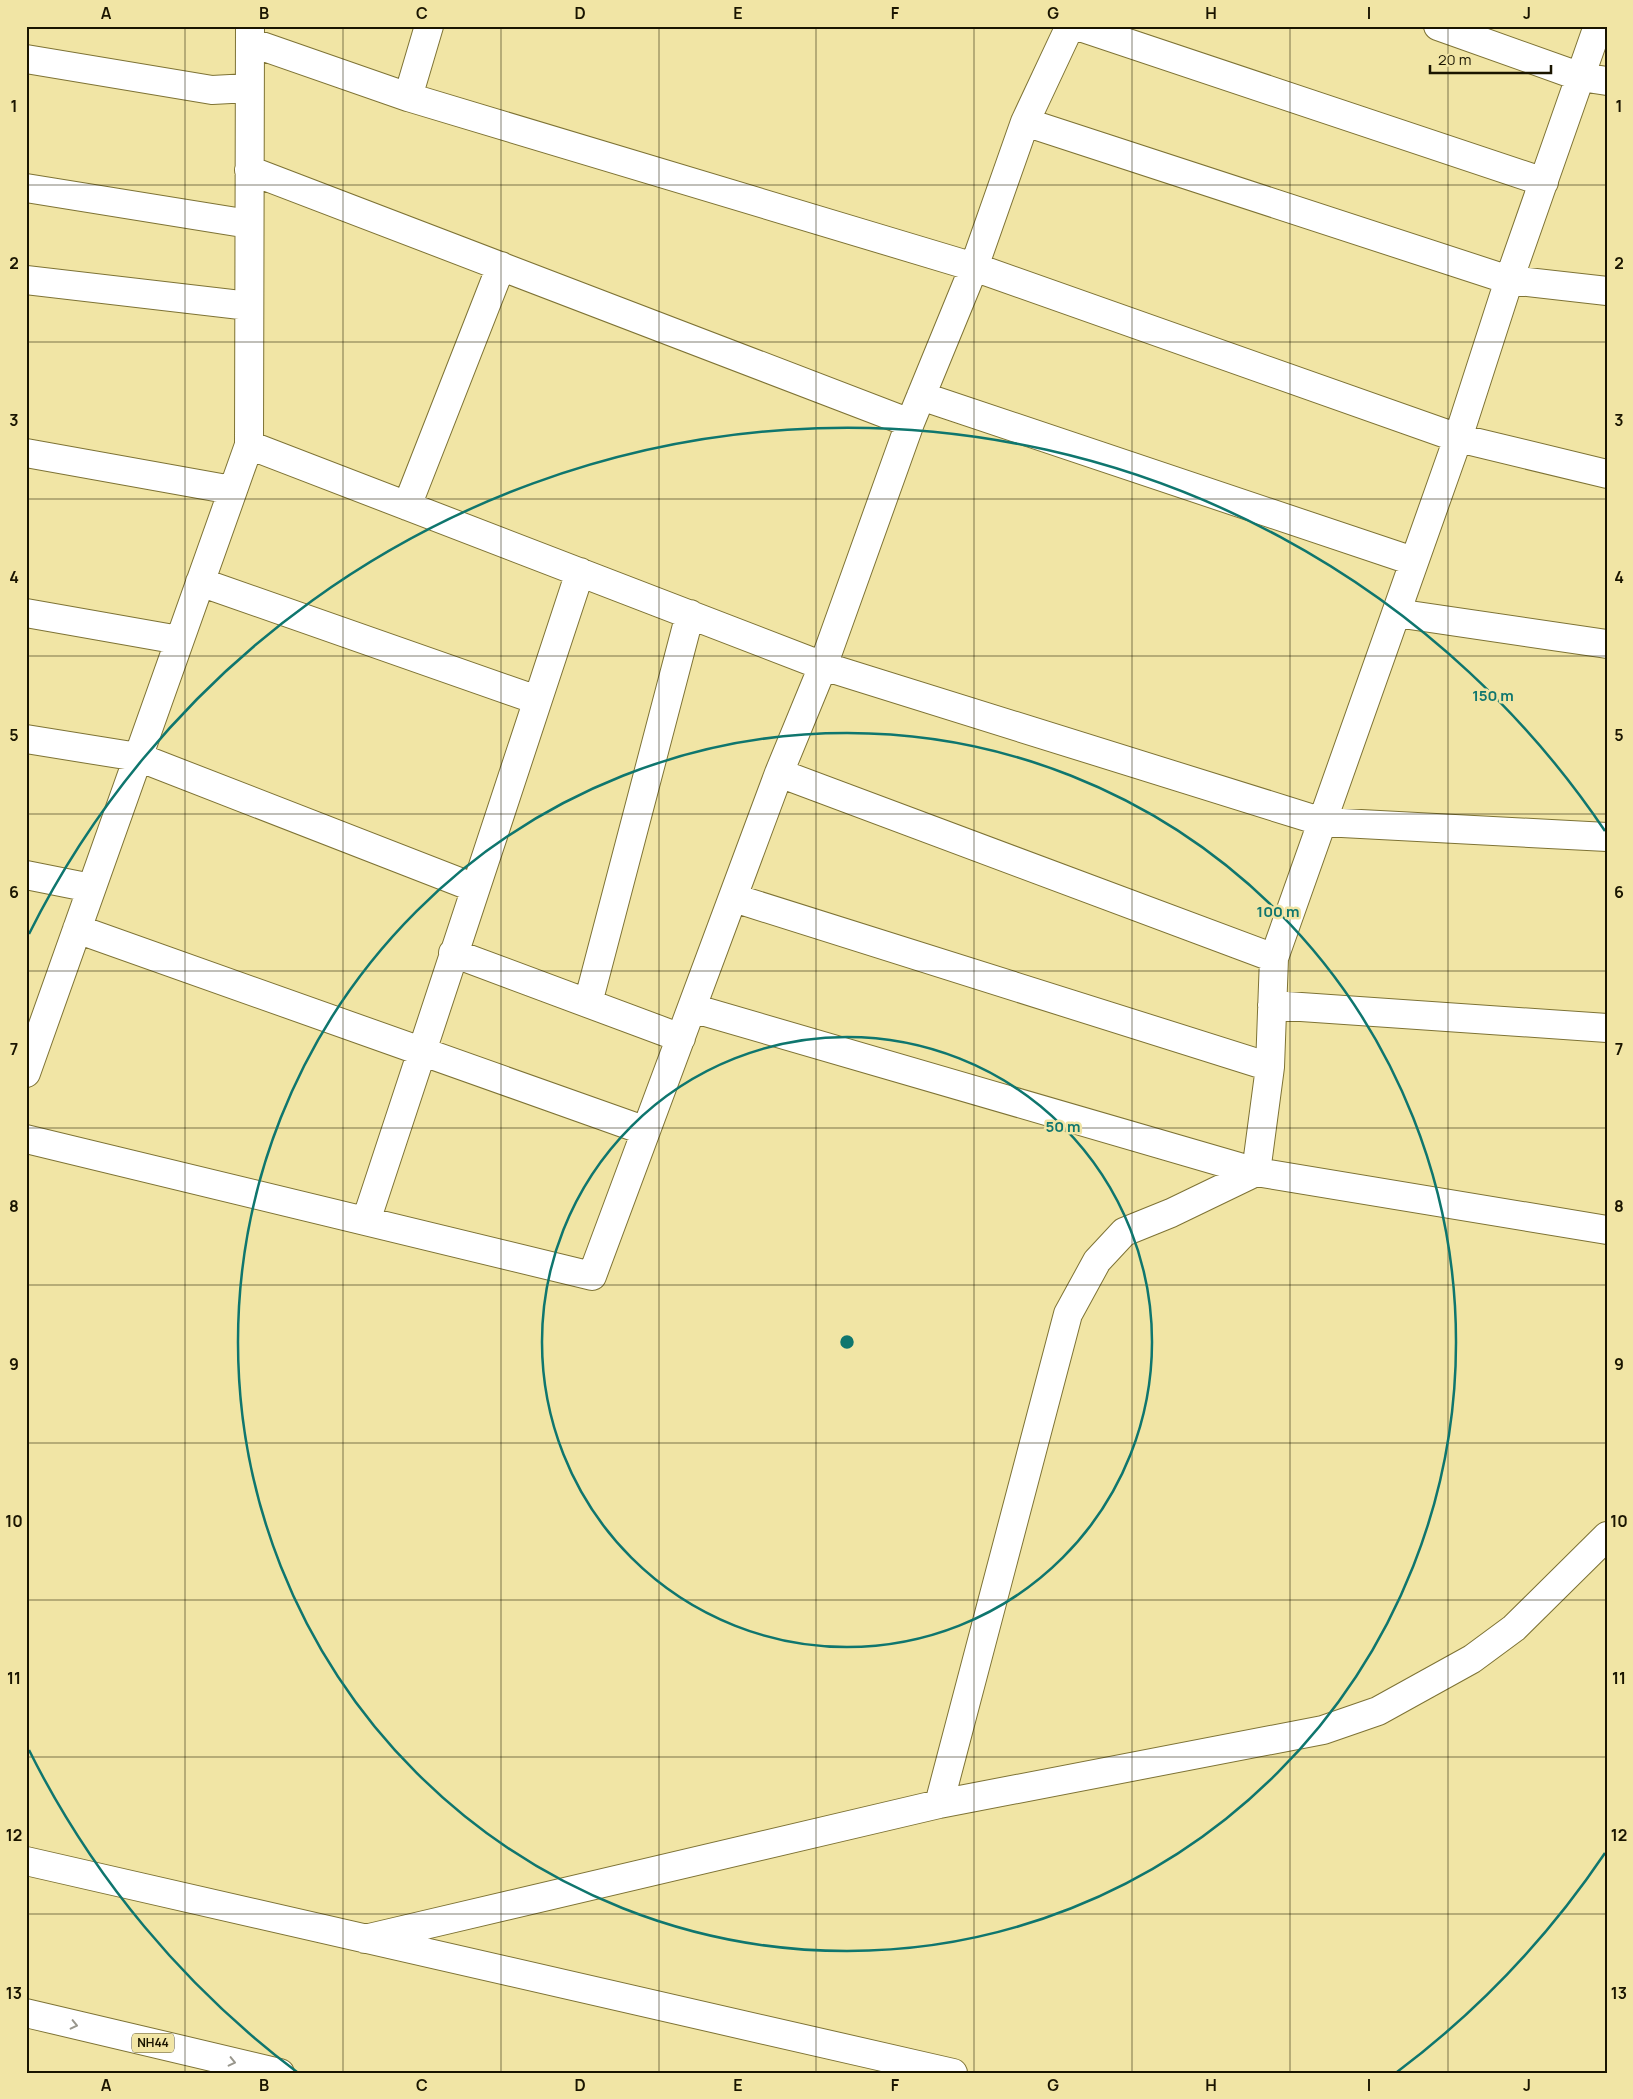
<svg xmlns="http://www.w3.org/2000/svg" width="1633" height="2099" viewBox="0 0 1633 2099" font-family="Manrope,sans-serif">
	<rect width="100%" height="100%" fill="#f1e5a5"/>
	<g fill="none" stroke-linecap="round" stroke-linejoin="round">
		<defs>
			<path id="minor" d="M1077 26 1544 182
				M1438 26 1581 77 1607 81
				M250 42 408 97 974 267 1458 438 1607 474
				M26 59 212 90 249 88
				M408 97 429 26
				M1025 122 1509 280 1607 291
				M249 170 910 423 974 267 1025 122 1070 26
				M26 188 249 224
				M26 280 249 306
				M921 396 1413 561
				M249 445 823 666 1323 822 1607 837
				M26 453 232 490
				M407 506 501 266
				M200 582 537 700
				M26 613 179 640
				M1396 613 1607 644
				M26 739 138 757 475 888
				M779 773 1274 958
				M26 875 91 888
				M734 898 1270 1067
				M77 929 646 1131
				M453 953 681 1038
				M588 1003 690 614
				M1272 1005 1607 1028
				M692 1008 1256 1172 1607 1230
				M26 1073 249 445 250 26
				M26 1139 592 1276 779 773 823 666 910 423
				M366 1221 580 572
				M939 1804 1068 1314 1097 1261 1124 1232 1171 1213 1256 1172 1270 1067 1274 958 1458 438 1509 280 1598 26
				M26 1861 953 2073
				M365 1939 939 1804 1323 1730 1378 1711 1472 1659 1514 1628 1607 1536"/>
			<path id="highway" d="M26 2013 280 2073"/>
		</defs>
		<use href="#minor" stroke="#7e7335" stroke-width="30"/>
		<use href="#highway" stroke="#7e7335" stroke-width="30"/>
		<use href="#minor" stroke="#fff" stroke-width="28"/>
		<use href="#highway" stroke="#fff" stroke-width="28"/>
	</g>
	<defs><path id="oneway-chevron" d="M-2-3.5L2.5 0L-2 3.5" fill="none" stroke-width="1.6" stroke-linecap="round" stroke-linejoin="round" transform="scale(1.25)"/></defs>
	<g stroke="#98968c">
		<use href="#oneway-chevron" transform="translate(74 2025) rotate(13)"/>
		<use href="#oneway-chevron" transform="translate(232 2062) rotate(13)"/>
	</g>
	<path fill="none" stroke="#1a1500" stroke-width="1" stroke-opacity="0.55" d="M185 26V2073M343 26V2073M501 26V2073M659 26V2073M816 26V2073M974 26V2073M1132 26V2073M1290 26V2073M1448 26V2073M26 185H1607M26 342H1607M26 499H1607M26 656H1607M26 814H1607M26 971H1607M26 1128H1607M26 1285H1607M26 1443H1607M26 1600H1607M26 1757H1607M26 1914H1607"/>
	<g fill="none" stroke="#0f766e" stroke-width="2.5">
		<circle cx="847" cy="1342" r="305"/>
		<circle cx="847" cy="1342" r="609"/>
		<path d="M1605 1853A914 914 0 0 1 1397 2072M297 2072A914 914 0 0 1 29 1750M29 934A914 914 0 0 1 1605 831"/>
	</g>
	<g text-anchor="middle" stroke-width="5" stroke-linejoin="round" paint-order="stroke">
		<rect fill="#f1e5a5" stroke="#5a5332" stroke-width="1" x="132" y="2033.5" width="42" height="19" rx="4"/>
		<g font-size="12" font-weight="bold" fill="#1a1500">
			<text x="153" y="2047">NH44</text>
		</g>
	</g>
	<circle cx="847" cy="1342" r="8" fill="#0f766e" stroke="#f1e5a5" stroke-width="2.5"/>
	<g font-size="15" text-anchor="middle" font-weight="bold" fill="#0f766e" stroke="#f1e5a5" stroke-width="5" stroke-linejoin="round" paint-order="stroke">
		<text x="1493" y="701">150 m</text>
		<text x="1278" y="917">100 m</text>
		<text x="1063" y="1132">50 m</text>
	</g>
	<rect width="1633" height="2099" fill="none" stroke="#f1e5a5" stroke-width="55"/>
	<path d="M1430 65v8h121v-8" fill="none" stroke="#1a1500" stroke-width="2.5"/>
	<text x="1438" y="65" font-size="15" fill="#1a1500" stroke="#f1e5a5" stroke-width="4" paint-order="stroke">20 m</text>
	<rect x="28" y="28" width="1578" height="2044" fill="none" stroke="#1a1500" stroke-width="2"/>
	<g font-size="16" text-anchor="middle" font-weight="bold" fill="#1a1500">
		<text x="106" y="19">A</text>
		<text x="264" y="19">B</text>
		<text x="422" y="19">C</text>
		<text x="580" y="19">D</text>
		<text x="738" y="19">E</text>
		<text x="895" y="19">F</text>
		<text x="1053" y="19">G</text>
		<text x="1211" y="19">H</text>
		<text x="1369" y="19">I</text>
		<text x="1527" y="19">J</text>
		<text x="14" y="112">1</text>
		<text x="1619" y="112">1</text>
		<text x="14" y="269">2</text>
		<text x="1619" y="269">2</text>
		<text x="14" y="426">3</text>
		<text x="1619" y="426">3</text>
		<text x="14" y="583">4</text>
		<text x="1619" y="583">4</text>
		<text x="14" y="741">5</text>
		<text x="1619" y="741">5</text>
		<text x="14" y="898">6</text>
		<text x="1619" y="898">6</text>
		<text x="14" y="1055">7</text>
		<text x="1619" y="1055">7</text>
		<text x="14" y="1212">8</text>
		<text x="1619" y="1212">8</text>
		<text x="14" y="1370">9</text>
		<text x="1619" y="1370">9</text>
		<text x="14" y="1527">10</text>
		<text x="1619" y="1527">10</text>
		<text x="14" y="1684">11</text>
		<text x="1619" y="1684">11</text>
		<text x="14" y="1841">12</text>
		<text x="1619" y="1841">12</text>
		<text x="14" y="1999">13</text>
		<text x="1619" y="1999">13</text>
		<text x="106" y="2091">A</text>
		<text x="264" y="2091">B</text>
		<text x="422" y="2091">C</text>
		<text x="580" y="2091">D</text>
		<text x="738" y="2091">E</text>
		<text x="895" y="2091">F</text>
		<text x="1053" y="2091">G</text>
		<text x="1211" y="2091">H</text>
		<text x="1369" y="2091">I</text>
		<text x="1527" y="2091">J</text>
	</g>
</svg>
